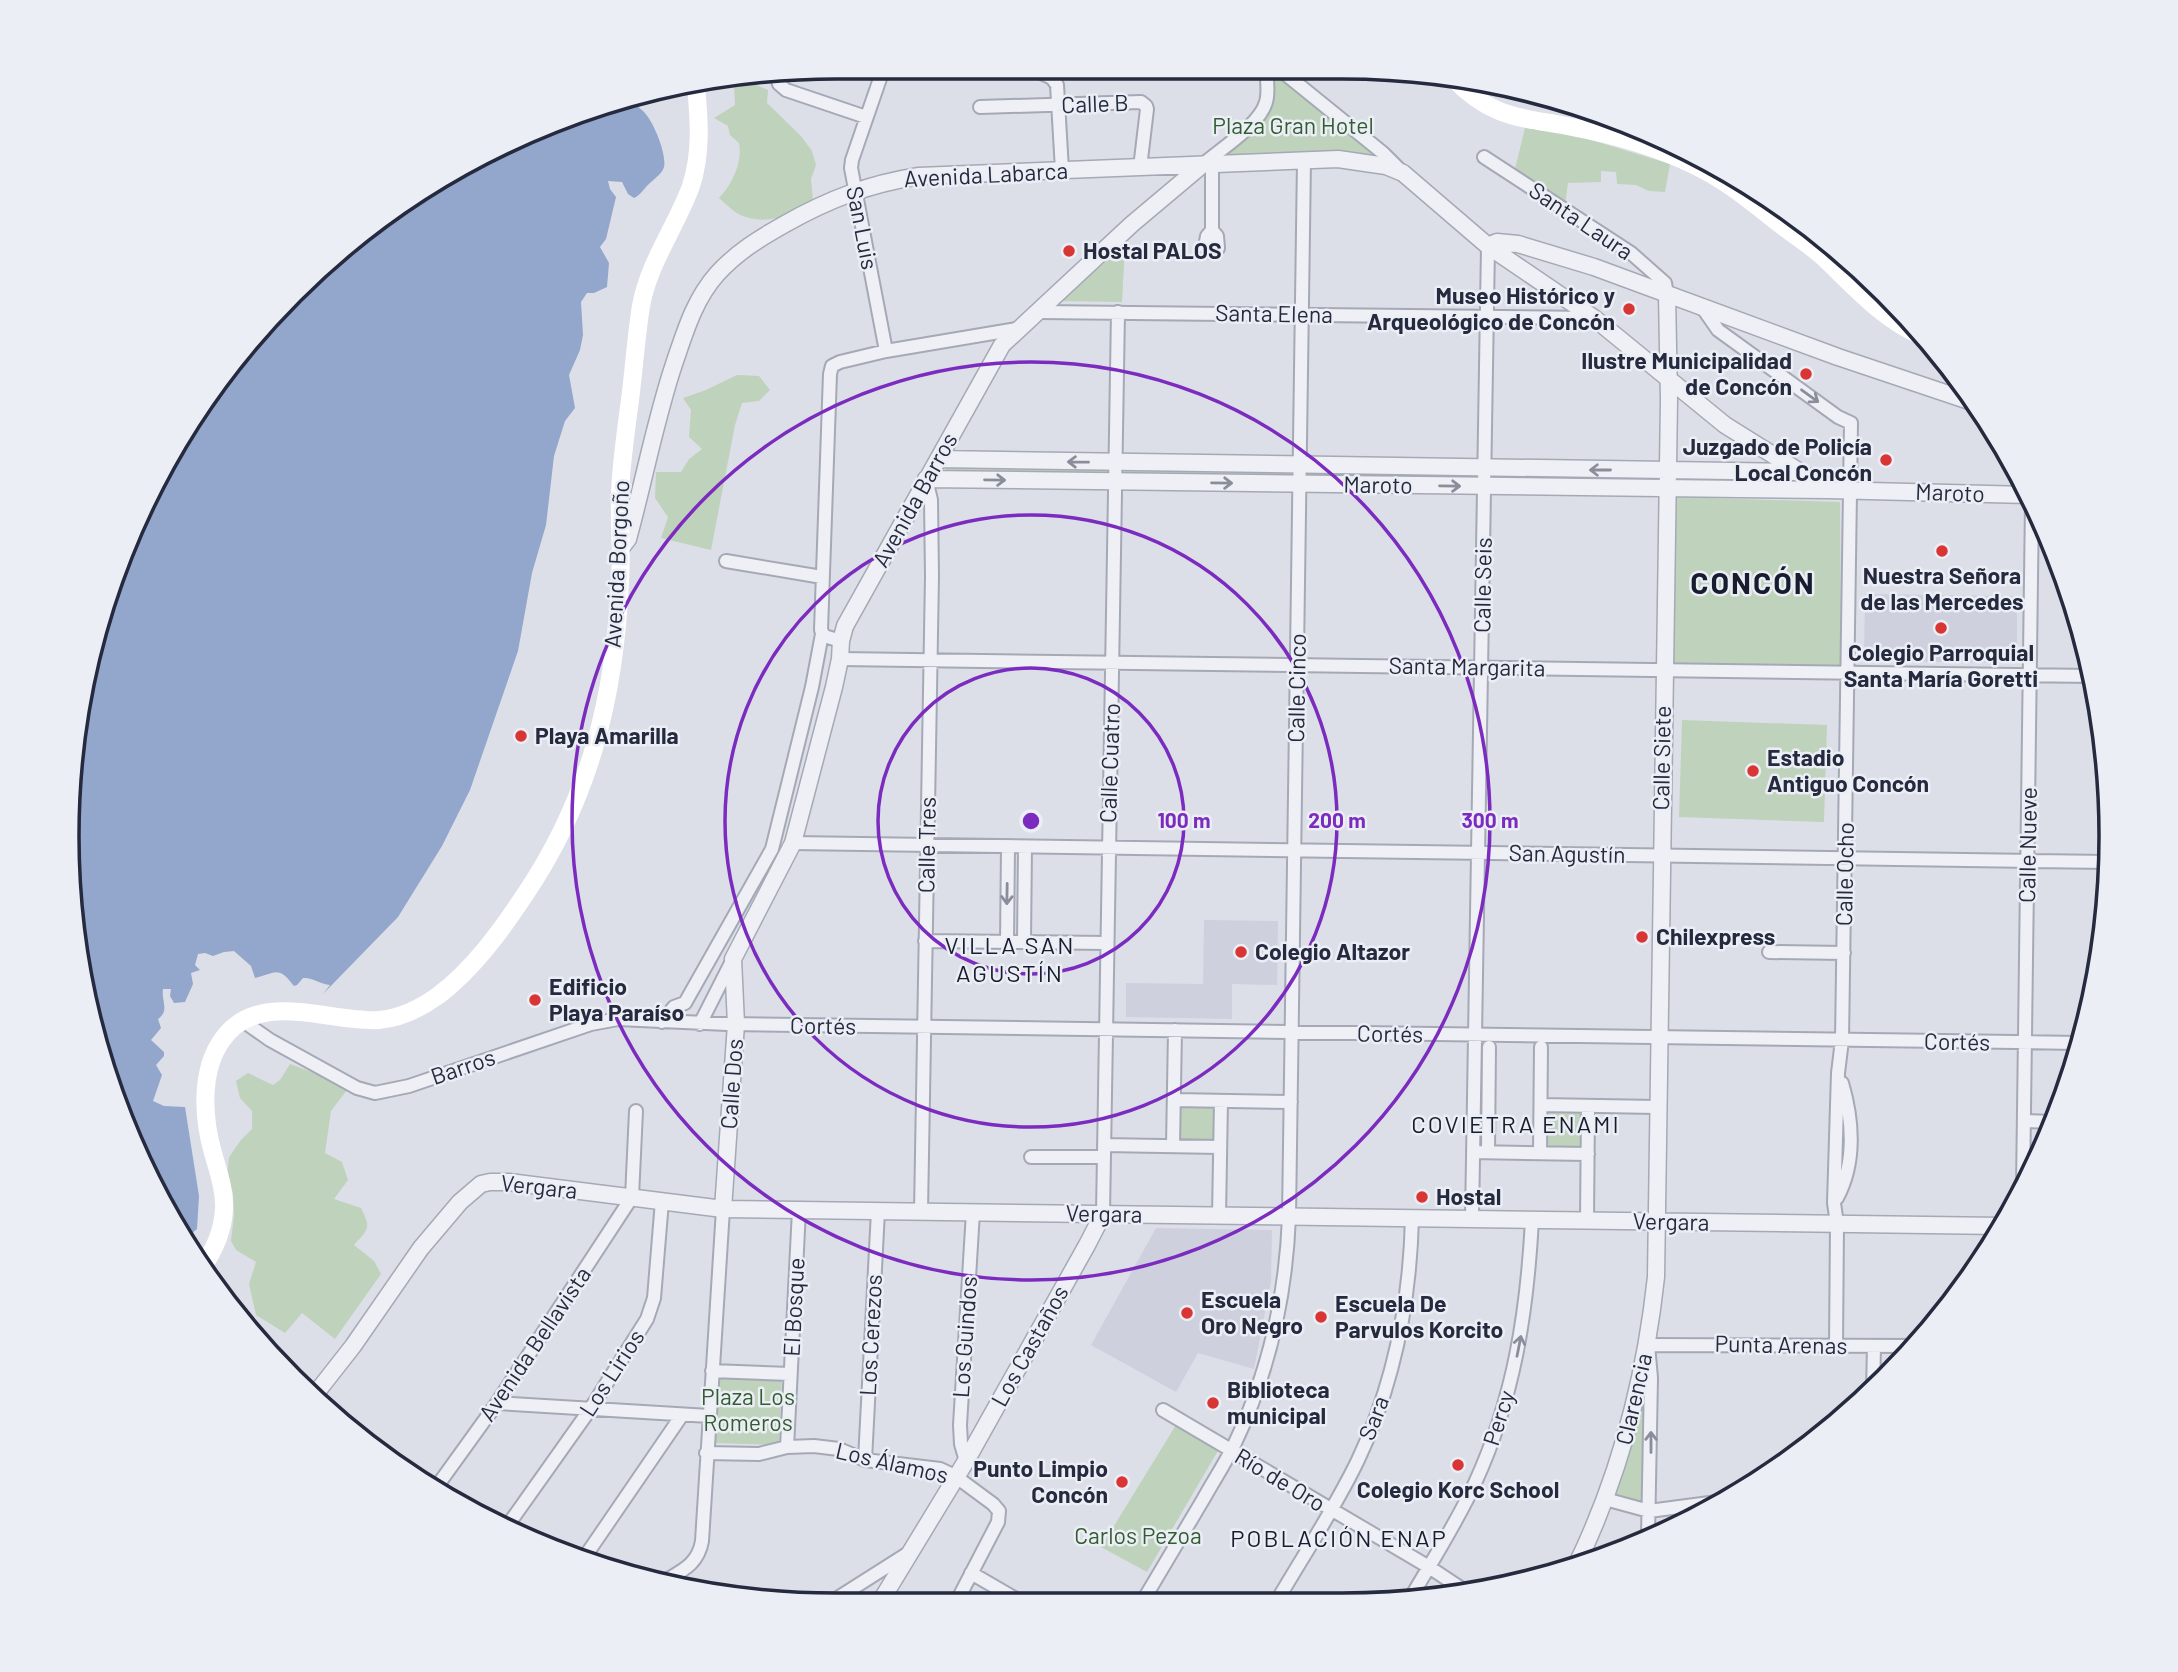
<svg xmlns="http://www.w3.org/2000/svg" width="2178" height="1672" viewBox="0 0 2178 1672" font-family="Barlow,sans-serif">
	<rect width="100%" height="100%" fill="#dcdfe8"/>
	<path fill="#ced1dd" d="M1865 594 2017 596V663L1864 661Z
		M1204 920 1278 921 1277 985 1232 984V1019L1126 1017V983L1203 984Z
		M1156 1228 1272 1230 1271 1282 1254 1369 1198 1353 1176 1392 1091 1345Z"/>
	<path fill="#bfd2bc" d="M1273 72 1377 157 1215 158C1259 132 1271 125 1273 72Z
		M734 84H754L768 90 767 103 801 136 812 151 816 165 811 179 813 201C792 214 771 225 746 217 736 215 726 204 719 198 732 185 743 161 739 143L730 135 728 126 714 118 735 105Z
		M1525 128 1565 132 1670 164 1665 192 1649 191 1636 185 1617 184 1616 172 1601 171V182L1568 183 1565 205 1514 173Z
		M1125 246 1122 302 1059 301Z
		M737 375 759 376 770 390 759 401 742 403 735 425 711 550 661 538 668 517 655 498 656 472H681L689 459 702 449 689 437 691 410 683 398 706 390Z
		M948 463 1108 466V478L943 477Z
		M1127 467 1285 469 1289 474 1284 479 1129 478 1124 472Z
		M1675 497 1840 502 1841 670 1672 667Z
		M1682 720 1827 725 1824 822 1679 817Z
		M290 1064 350 1086 331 1111 325 1153 342 1162 348 1180 334 1199 361 1208C371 1228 369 1229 354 1245L374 1261 381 1274 335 1339 302 1313 285 1333 256 1315 249 1284 256 1262 236 1250 231 1241 234 1215 233 1193 227 1175 229 1157 241 1140 252 1129V1111L240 1098 236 1081 248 1073 273 1085 280 1080Z
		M1179 1105 1216 1106 1215 1143 1177 1142Z
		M1545 1110 1583 1111V1148H1544Z
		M717 1375 782 1377 779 1445 715 1443Z
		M1645 1396 1642 1503 1610 1495Z
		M1176 1425 1219 1449 1147 1572 1101 1547Z"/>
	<path fill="#93a6cb" d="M626 97C631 102 638 106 643 111 653 120 667 154 664 167 662 174 655 178 650 183 644 188 641 195 634 198L628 194 622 182 608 181 610 189 616 197 606 239 600 247 609 263 607 287 594 293H587L581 302 583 335 580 350 569 375 575 408 565 421 554 456 546 525 532 573 518 651 470 790 442 846 398 917 323 994 330 985C320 984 312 977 303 978L297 985 294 986C278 965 276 973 255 978L251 966 234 951 224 952 213 956 205 953 198 954 195 965 200 970 191 973 193 984 185 1002 174 1003 170 996 171 989H163C161 1001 170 1011 158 1019L161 1028 151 1040 164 1052V1056L156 1065 162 1075 153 1101 164 1106 185 1107 199 1196 197 1229 184 1240 107 1083 73 937 67 836 93 637 169 452 292 292 451 170Z"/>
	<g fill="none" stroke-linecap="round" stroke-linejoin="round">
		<defs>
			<path id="minor" d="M884 67 852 160 851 168 886 351
				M1029 67 1052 78 1057 85 1062 170
				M1278 68 1383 153 1400 170
				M776 74 779 84 786 90 866 117
				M980 107 1141 102 1146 106 1147 109 1140 168
				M1484 157 1631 253 1665 283 1667 294
				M1201 166C1219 150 1260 125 1266 102 1269 92 1267 78 1266 68
				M1212 230 1217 236 1218 248 1211 252 1205 247 1207 236 1212 230V165
				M1702 307 1718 330 1838 417 1851 423 1842 1040 1838 1073 1834 1203 1837 1224 1836 1346
				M1039 312 1594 318
				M726 561 822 577
				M841 641 824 636 821 630 830 374 832 366 840 362 886 351 1017 329
				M840 659 2094 676
				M793 843 2109 862
				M925 941 1107 943
				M1007 942 1008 846
				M1024 942 1025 847
				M1769 952 1844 953
				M243 1021 270 1040 357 1088 375 1093 409 1086 591 1024 618 1019 727 1024 2079 1043
				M662 1022 674 1007 685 1003 772 849 812 687 822 634
				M700 1024 733 959
				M1174 1100 1291 1102
				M1541 1105 1657 1107
				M2024 1121 2056 1122
				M1104 1145 1220 1147
				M1173 1146 1175 1030
				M1473 1152 1588 1154
				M1488 1152 1489 1047
				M1540 1153 1541 1047
				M1031 1157H1103
				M2023 1187 2032 503
				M1837 1198C1856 1163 1853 1120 1842 1083
				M921 1212 932 576 931 500 926 479
				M1103 1214 1118 312
				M1219 1216 1221 1101
				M1472 1219 1488 246
				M1587 1221 1588 1106
				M712 1371 790 1374
				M1873 1391 1874 1346
				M497 1403 709 1416
				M1163 1410 1429 1567 1468 1593
				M787 1447 799 1210
				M706 1453 759 1454 787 1447 814 1446 839 1449 865 1460 940 1469 955 1476 993 1504 999 1511 998 1522 958 1599
				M865 1460 878 1211
				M966 1461 961 1444 960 1425 973 1212
				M435 1489 497 1403 632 1197 636 1111
				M1605 1499 1649 1511 1717 1502
				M508 1525 591 1408 647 1319 654 1298 662 1201
				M1648 1536 1651 1378 1648 1345 1914 1346
				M582 1561 682 1415
				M971 1573 1016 1599
				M663 1582C681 1571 698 1565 702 1541L723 1209
				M836 1599 910 1552
				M1144 1599C1164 1565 1184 1532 1204 1498 1214 1480 1226 1462 1235 1443 1269 1372 1286 1295 1289 1217L1304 160
				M1278 1599C1305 1553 1335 1508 1358 1460 1394 1384 1410 1303 1412 1218
				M1410 1599C1432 1561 1456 1524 1475 1483 1514 1398 1527 1313 1532 1220"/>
			<path id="tertiary" d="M1488 246 1497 242 1518 244 1594 267 1838 357 1978 404
				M938 459 1797 472
				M926 479 1829 490 2028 495
				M621 548 628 539C644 481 655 421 674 364 685 332 694 300 717 274 737 252 760 238 785 224 829 199 869 184 919 176L1338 159 1386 166 1403 173 1488 246 1594 318 1725 425 1829 490
				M723 1209 736 1024 733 959 793 843 834 687 840 659 841 641 845 626 1002 345 1132 224 1201 166
				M313 1397 353 1346 421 1248 460 1202 481 1184 490 1182H509L723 1209 2002 1226
				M1575 1568C1620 1476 1645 1379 1656 1277L1669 400 1667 294
				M882 1599 966 1461 1087 1245 1103 1214"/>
		</defs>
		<use href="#minor" stroke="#a5a9b5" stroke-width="16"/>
		<use href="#tertiary" stroke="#a5a9b5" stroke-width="19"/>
		<use href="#minor" stroke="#eff0f6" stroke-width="12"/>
		<use href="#tertiary" stroke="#eff0f6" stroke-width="16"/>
		<path stroke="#fff" stroke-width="18" d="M1453 78C1492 119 1521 117 1572 127 1614 135 1656 147 1694 165 1726 180 1753 203 1781 225 1795 236 1810 245 1823 257 1855 287 1882 319 1922 336
			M201 1269C214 1251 223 1232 224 1209 225 1190 218 1171 213 1153 203 1118 200 1071 222 1040 258 988 329 1023 379 1020 402 1018 421 1008 439 995 474 968 500 932 524 896 590 799 615 696 620 581 622 552 619 523 620 494 621 463 626 431 630 400 634 369 636 337 641 306 649 262 676 227 691 186 702 152 699 119 696 85"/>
	</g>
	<defs><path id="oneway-shaft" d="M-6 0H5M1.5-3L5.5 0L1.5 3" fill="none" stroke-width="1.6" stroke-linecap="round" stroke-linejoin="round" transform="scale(1.75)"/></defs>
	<g stroke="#8a8d9a">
		<use href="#oneway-shaft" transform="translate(1810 396) rotate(36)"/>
		<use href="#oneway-shaft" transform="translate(1078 462) rotate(-179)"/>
		<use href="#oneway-shaft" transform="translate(1600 470) rotate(-180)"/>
		<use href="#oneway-shaft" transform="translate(995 480) rotate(1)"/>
		<use href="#oneway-shaft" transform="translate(1222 483) rotate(1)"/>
		<use href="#oneway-shaft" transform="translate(1450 486) rotate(1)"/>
		<use href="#oneway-shaft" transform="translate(1007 894) rotate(91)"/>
		<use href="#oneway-shaft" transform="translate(1519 1346) rotate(-79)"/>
		<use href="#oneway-shaft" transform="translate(1651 1442) rotate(-90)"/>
	</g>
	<g fill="none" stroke="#7b2cbf" stroke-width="3.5">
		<circle cx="1031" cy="821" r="153"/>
		<circle cx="1031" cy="821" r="306"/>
		<circle cx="1031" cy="821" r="459"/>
	</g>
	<g fill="#d93534" stroke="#ebeef5" stroke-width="2.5">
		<circle cx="1069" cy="251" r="7"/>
		<circle cx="1629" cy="309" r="7"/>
		<circle cx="1806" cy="374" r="7"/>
		<circle cx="1886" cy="460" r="7"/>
		<circle cx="1942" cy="551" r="7"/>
		<circle cx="1941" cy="628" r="7"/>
		<circle cx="521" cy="736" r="7"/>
		<circle cx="1753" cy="771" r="7"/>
		<circle cx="1642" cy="937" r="7"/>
		<circle cx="1241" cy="952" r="7"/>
		<circle cx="535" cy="1000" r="7"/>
		<circle cx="1422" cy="1197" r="7"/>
		<circle cx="1187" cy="1313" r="7"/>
		<circle cx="1321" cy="1317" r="7"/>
		<circle cx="1213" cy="1403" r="7"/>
		<circle cx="1458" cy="1465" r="7"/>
		<circle cx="1122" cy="1482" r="7"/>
	</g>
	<g text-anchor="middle" stroke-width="5" stroke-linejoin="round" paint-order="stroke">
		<g font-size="23" fill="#252a3f" stroke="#ebeef5">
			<text transform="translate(1095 104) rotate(-2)" y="8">Calle B</text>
			<text transform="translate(986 175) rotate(-3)" y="8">Avenida Labarca</text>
			<text transform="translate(1581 221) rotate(34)" y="8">Santa Laura</text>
			<text transform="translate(862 228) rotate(79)" y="8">San Luis</text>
			<text transform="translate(1274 314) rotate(1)" y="8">Santa Elena</text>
			<text transform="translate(1378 485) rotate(1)" y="8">Maroto</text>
			<text transform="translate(1950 493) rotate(2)" y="8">Maroto</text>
			<text transform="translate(915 500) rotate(-61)" y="8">Avenida Barros</text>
			<text transform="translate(617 564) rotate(-87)" y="8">Avenida Borgoño</text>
			<text transform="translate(1483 585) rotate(-89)" y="8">Calle Seis</text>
			<text transform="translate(1467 667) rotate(1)" y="8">Santa Margarita</text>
			<text transform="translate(1297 688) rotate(-89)" y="8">Calle Cinco</text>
			<text transform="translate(1662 758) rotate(-89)" y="8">Calle Siete</text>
			<text transform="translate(1110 763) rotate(-88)" y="8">Calle Cuatro</text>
			<text transform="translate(927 845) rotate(-89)" y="8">Calle Tres</text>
			<text transform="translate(2028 845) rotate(-89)" y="8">Calle Nueve</text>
			<text transform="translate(1567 854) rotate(1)" y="8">San Agustín</text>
			<text transform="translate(1845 874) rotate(-89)" y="8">Calle Ocho</text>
			<text transform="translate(823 1026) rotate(1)" y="8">Cortés</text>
			<text transform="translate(1390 1034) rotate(1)" y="8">Cortés</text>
			<text transform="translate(1957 1042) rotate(1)" y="8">Cortés</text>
			<text transform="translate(463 1067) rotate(-19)" y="8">Barros</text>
			<text transform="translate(732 1084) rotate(-86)" y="8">Calle Dos</text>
			<text transform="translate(539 1187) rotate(6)" y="8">Vergara</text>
			<text transform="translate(1104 1214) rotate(1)" y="8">Vergara</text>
			<text transform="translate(1671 1222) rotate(1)" y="8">Vergara</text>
			<text transform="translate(794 1307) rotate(-87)" y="8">El Bosque</text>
			<text transform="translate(871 1335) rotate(-87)" y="8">Los Cerezos</text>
			<text transform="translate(965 1337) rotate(-86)" y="8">Los Guindos</text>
			<text transform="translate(535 1344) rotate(-56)" y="8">Avenida Bellavista</text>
			<text transform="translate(1781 1345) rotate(1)" y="8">Punta Arenas</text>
			<text transform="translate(1030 1346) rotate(-61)" y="8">Los Castaños</text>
			<text transform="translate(612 1373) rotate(-57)" y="8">Los Lirios</text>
			<text transform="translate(1634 1399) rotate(-77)" y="8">Clarencia</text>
			<text transform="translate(1374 1418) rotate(-69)" y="8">Sara</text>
			<text transform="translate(1499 1418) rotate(-72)" y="8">Percy</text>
			<text transform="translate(892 1463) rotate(13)" y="8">Los Álamos</text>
			<text transform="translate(1280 1480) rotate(31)" y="8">Río de Oro</text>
		</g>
		<g font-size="23" fill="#325c31" stroke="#ebeef5">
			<text x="1293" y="134">Plaza Gran Hotel</text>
			<text x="748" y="1405">Plaza Los<tspan x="748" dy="26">Romeros</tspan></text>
			<text x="1138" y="1544">Carlos Pezoa</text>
		</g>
		<g font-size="23" font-weight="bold" fill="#252a3f" stroke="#ebeef5" text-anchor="start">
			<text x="1083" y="259">Hostal PALOS</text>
			<text x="1615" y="304" text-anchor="end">Museo Histórico y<tspan x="1615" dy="26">Arqueológico de Concón</tspan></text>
			<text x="1792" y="369" text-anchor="end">Ilustre Municipalidad<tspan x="1792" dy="26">de Concón</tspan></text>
			<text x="1872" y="455" text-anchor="end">Juzgado de Policía<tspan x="1872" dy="26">Local Concón</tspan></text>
			<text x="1942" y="584" text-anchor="middle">Nuestra Señora<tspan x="1942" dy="26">de las Mercedes</tspan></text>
			<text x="1941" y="661" text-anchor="middle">Colegio Parroquial<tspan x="1941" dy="26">Santa María Goretti</tspan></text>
			<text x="535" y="744">Playa Amarilla</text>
			<text x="1767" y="766">Estadio<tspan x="1767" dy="26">Antiguo Concón</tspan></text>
			<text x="1656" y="945">Chilexpress</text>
			<text x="1255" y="960">Colegio Altazor</text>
			<text x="549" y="995">Edificio<tspan x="549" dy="26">Playa Paraíso</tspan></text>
			<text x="1436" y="1205">Hostal</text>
			<text x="1201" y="1308">Escuela<tspan x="1201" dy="26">Oro Negro</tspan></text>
			<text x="1335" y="1312">Escuela De<tspan x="1335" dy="26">Parvulos Korcito</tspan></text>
			<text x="1227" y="1398">Biblioteca<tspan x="1227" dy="26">municipal</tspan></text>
			<text x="1108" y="1477" text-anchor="end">Punto Limpio<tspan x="1108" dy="26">Concón</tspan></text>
			<text x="1458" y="1498" text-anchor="middle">Colegio Korc School</text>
		</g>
		<g font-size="24" letter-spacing="2" fill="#171c2f" stroke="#ebeef5">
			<text x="1010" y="954">VILLA SAN<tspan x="1010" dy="28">AGUSTÍN</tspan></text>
			<text x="1516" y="1133">COVIETRA ENAMI</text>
			<text x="1339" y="1547">POBLACIÓN ENAP</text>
		</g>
		<g font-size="30" font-weight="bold" letter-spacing="2" fill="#171c2f" stroke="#ebeef5">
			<text x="1753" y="594">CONCÓN</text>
		</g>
	</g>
	<path d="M0 0H2178V1672H0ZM836 79H1342A757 757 0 0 1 2099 836V836A757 757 0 0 1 1342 1593H836A757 757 0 0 1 79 836V836A757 757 0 0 1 836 79Z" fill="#ebeef5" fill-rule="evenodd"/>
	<path fill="none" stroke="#252a3f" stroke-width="3.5" d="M836 79H1342A757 757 0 0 1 2099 836V836A757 757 0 0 1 1342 1593H836A757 757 0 0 1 79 836V836A757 757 0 0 1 836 79Z"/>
	<circle cx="1031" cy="821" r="10" fill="#7b2cbf" stroke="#ebeef5" stroke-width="3.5"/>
	<g font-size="21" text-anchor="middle" font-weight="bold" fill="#7b2cbf" stroke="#ebeef5" stroke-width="5" stroke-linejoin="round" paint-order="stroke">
		<text x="1184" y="828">100 m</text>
		<text x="1337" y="828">200 m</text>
		<text x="1490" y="828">300 m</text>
	</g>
</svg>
